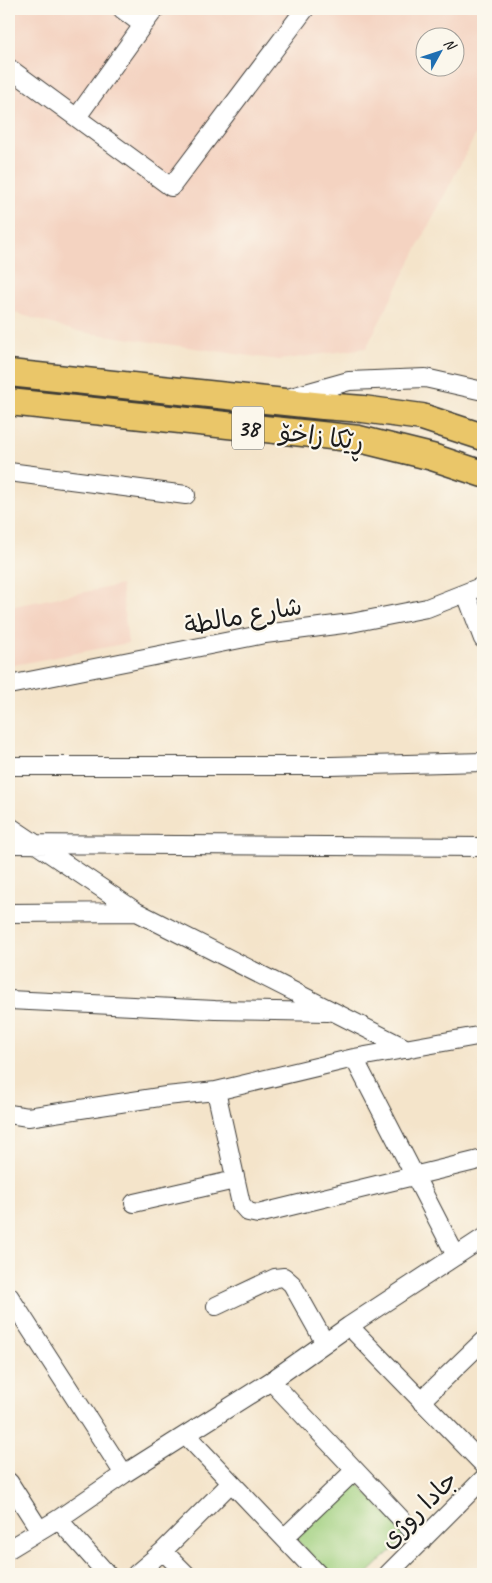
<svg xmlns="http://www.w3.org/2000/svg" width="492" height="1583" viewBox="0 0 492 1583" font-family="Caveat,'Playpen Sans Arabic',sans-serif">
	<rect width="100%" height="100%" fill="#fbf7ec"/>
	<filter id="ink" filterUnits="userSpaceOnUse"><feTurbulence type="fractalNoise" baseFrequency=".02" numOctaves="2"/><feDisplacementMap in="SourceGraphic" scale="10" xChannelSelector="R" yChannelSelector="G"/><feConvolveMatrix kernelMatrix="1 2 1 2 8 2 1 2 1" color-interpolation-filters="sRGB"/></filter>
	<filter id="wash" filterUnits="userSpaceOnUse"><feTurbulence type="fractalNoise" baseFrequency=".0096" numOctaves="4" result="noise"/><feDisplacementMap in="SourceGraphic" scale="20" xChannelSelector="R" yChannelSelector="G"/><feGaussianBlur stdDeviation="1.12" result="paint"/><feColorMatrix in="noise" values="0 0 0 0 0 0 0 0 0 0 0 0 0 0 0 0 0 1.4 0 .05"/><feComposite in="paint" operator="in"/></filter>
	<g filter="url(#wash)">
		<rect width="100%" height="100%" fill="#f4e4ca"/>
		<path fill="#f4d3c1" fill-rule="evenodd" d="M9 9H483V120L366 348 279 360 75 331 9 311ZM424 38H454V68H424Z
			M121 585 128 643 9 666V607Z"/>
		<path fill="#a0d07f" stroke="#5e764e" d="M356 1482 407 1536 367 1574H329L296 1539Z"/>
	</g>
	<g filter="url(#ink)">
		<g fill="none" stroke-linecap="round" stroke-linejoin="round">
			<defs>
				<path id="minor" d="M122 9 143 25 155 9
					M9 68 171 187 305 9
					M77 117 143 25
					M288 398 349 381 425 378 483 391
					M9 472 186 495
					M466 594 483 639
					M9 685 265 634 351 623 427 608 483 586
					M9 766H331L483 762
					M9 826 137 912 407 1049
					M9 844 483 847
					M9 913 137 912
					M9 1000 215 1010 328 1012
					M354 1058 456 1256
					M216 1091 241 1204 248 1212 258 1214 483 1159
					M9 1114 28 1117 166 1096 216 1091 354 1058 483 1035
					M134 1203 235 1180
					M9 1296 124 1474
					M216 1306 275 1278 284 1277 292 1284 325 1343
					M349 1326 483 1464
					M271 1381 422 1541
					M421 1401 483 1341
					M186 1435 318 1574
					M9 1482 39 1529
					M58 1519 107 1574
					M284 1538 355 1470
					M9 1549 60 1518 124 1474 271 1381 349 1326 483 1238
					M163 1551 186 1574
					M136 1574 163 1551 231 1483
					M388 1574 483 1479"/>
				<path id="highway" d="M9 373 323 406 363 409 422 417 483 437
					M9 402 359 439 432 457 483 474"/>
			</defs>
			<use href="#minor" stroke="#3c3a36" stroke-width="20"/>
			<use href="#highway" stroke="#3c3a36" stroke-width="29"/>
			<use href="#minor" stroke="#fff" stroke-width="18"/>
			<use href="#highway" stroke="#eac669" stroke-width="26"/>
		</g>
	</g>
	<g text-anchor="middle" stroke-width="4.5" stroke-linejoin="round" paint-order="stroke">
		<rect fill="#fbf7ec" stroke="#5f5e5a" stroke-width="1" x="232" y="406.5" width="32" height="43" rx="4"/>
		<g font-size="24" font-weight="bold" fill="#1c1c1c">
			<text x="248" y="436">38</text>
		</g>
		<g font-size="25" fill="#1c1c1c" stroke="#fbf7ec">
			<text transform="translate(322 436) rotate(7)" y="9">ڕێکا زاخۆ</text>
			<text transform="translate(243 615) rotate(-10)" y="9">شارع مالطة</text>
			<text transform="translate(418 1509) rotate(-45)" y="9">جادا روژی</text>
		</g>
	</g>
	<rect width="492" height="1583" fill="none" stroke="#fbf7ec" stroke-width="30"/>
	<g transform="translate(440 52) rotate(50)"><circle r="24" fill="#fbf7ec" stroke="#a29f99"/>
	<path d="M0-4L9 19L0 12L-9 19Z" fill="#1f6fb2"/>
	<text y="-8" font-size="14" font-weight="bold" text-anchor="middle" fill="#1c1c1c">N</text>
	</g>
</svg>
